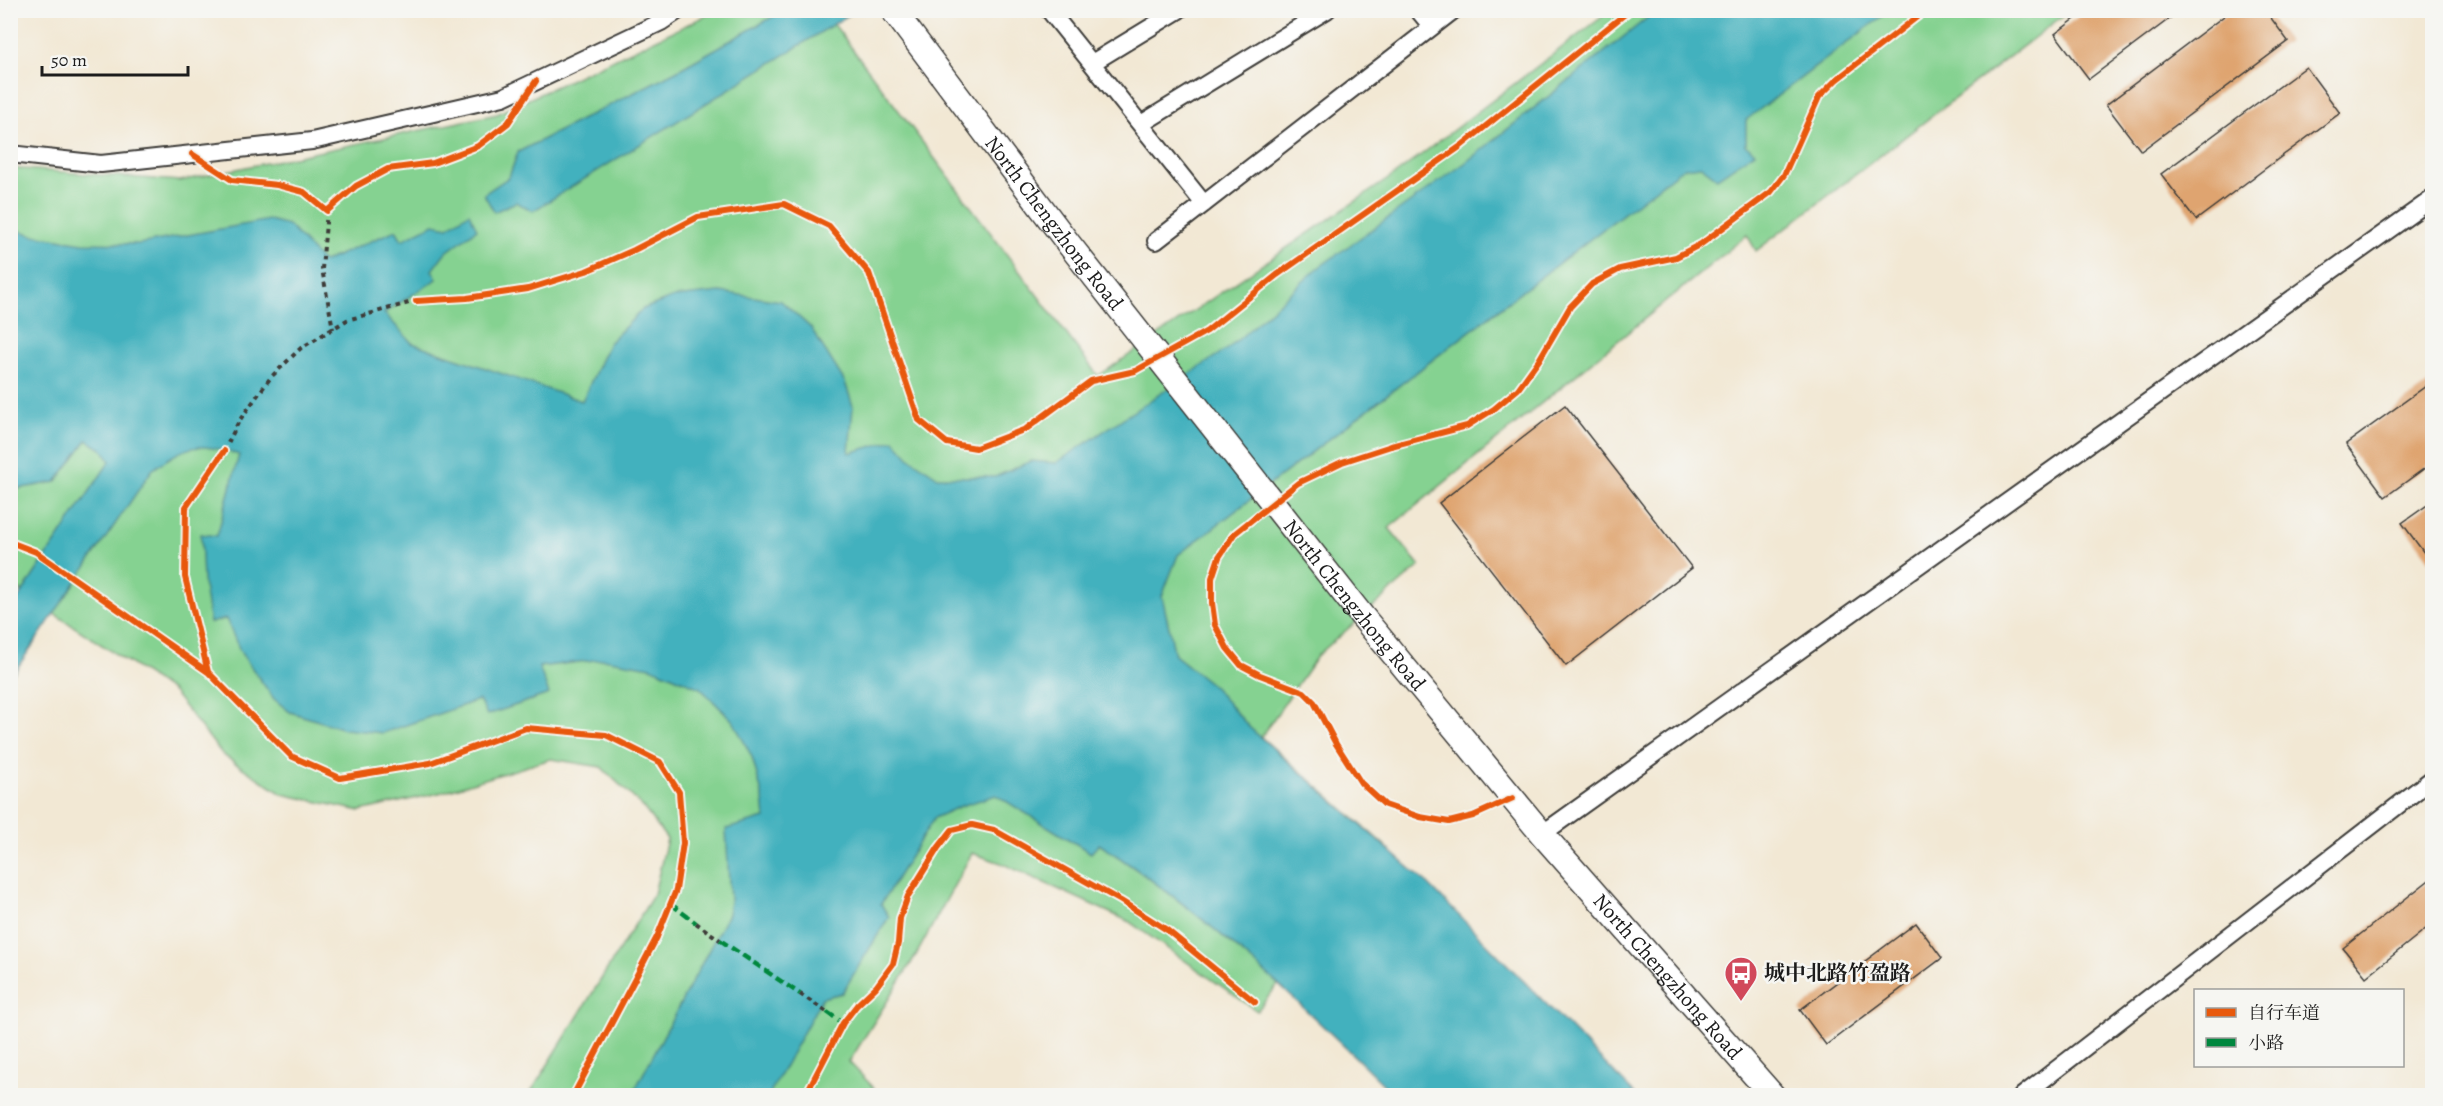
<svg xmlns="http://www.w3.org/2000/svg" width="2443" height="1106" viewBox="0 0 2443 1106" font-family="Alegreya,'Noto Serif SC',serif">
	<rect width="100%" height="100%" fill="#f6f6f2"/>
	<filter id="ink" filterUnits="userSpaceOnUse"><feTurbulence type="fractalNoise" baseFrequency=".0167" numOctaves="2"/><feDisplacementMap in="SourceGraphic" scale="12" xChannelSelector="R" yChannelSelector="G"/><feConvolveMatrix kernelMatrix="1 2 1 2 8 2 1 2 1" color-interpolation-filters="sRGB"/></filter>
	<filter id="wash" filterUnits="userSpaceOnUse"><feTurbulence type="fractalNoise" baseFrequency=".008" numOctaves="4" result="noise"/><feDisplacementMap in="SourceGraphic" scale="24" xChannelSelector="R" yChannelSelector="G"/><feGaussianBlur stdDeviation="1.35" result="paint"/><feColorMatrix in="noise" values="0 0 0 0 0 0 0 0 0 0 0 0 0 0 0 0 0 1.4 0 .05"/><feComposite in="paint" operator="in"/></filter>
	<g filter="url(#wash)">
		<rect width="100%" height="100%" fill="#f2e8d4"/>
		<path fill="#85d291" stroke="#507756" stroke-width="1.5" d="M716 11H824L1098 376 1397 173 1610 11H2069L1756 251 1747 235 1389 528 1420 566 1318 655 1261 737 1387 847 1257 1011 1128 921 1001 863 972 853 915 957 849 1062 874 1088 869 1095H529L654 894 667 839 642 806 601 767 551 759 439 793 360 811 282 794 223 755 172 691 24 594 11 582 10 168 180 181 497 114Z"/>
		<path fill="#42b1be" stroke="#2f666d" stroke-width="1.5" d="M783 11H855L533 211 516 202 494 212 484 194 509 177 518 152 678 70Z
			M1656 11H1889L1746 120V145L1755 152 1717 178 1701 166 1683 168 1178 555 1162 596 1175 655 1211 684 1250 728 1428 884 1636 1095H1394C1303 1005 1207 914 1099 844L1091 853 996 795 961 806 934 818 881 904 889 917 842 993 822 998 769 1095H632L728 914 730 901 726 829 765 818 763 797 752 757 733 721 700 688 651 667 603 659 539 667 549 694 487 715 479 700 383 733 344 729 290 712 274 699 241 653 226 619 210 623 203 580 201 534 217 536 239 455C197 441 187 445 152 470L11 677V609L110 461 103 450 87 440 56 482 11 490V228L33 235 83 243 139 244 269 220 288 225 323 262 396 230 402 240 434 224 448 227 469 213 477 229 444 254 432 270 437 279 384 313 412 343 582 401 609 343 643 309 674 297 720 292 781 301 811 328 845 382 853 406 849 453 894 440 910 458 938 477H995L1031 461 1056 463 1230 347 1318 268 1465 163Z"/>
		<g id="blocks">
			<path fill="#dfa46f" d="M2087 10H2181L2089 79 2055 34Z
				M2232 10H2265L2288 41 2141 151 2106 105Z
				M2306 67 2340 113 2196 220 2161 174Z
				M2433 381V462L2385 497 2346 444Z
				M1565 405 1692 568 1566 666 1439 503Z
				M2433 501V565L2402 523Z
				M2433 877V923L2366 977 2343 948Z
				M1916 923 1942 958 1826 1045 1800 1010Z"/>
		</g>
	</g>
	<g filter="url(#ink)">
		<use href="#blocks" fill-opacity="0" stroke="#3c3b38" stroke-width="1.5"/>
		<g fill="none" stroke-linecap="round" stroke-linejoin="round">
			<defs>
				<path id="street" d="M1049 10 1204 204
					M1418 10 1432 27
					M1092 63 1179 10
					M1141 124 1327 10
					M10 154 101 164 312 141 503 97 661 22 679 10
					M1156 241 1454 10
					M1542 834 2432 199
					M2022 1096 2432 779"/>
				<g id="secondary">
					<path id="s1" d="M893 10 1068 243 1362 616 1542 834 1773 1096"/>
				</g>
			</defs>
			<use href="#street" stroke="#3c3b38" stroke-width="20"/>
			<use href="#secondary" stroke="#3c3b38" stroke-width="27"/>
			<path stroke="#3c3b38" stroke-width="4" stroke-dasharray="4.5 4.5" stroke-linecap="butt" d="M327 211 322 269 333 329
				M224 451 239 421 271 377 301 348 347 320 416 301
				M696 923 720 940
				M800 994 827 1012"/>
			<use href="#street" stroke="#fff" stroke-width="16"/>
			<use href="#secondary" stroke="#fff" stroke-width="24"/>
			<path stroke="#00873e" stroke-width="4.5" stroke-dasharray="9 4.5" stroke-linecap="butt" d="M671 904 696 923
				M720 940 800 994
				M827 1012 843 1023"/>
			<defs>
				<path id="cycleway" d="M192 154 232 180 277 185 304 192 327 211 356 186 388 169 433 163 478 146 508 123 536 81
					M416 301 467 298 528 289 586 271 634 250 698 217 784 204 829 226 869 273 919 420 947 443 976 448 1026 429 1091 381 1135 371 1207 331 1277 275 1461 146 1630 10
					M224 451 186 507 185 577 208 672 291 756 340 778 430 763 526 728 606 735 660 762 679 792 683 843 676 890 657 937 573 1096
					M10 542 36 552 208 672
					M1513 798 1473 816 1449 822 1420 817 1385 805 1361 783 1336 744 1314 702 1304 692 1260 675 1241 665 1227 648 1215 625 1212 603V578L1219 557 1234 534 1298 483 1342 462 1391 446 1467 426 1494 409 1518 389 1539 360 1570 307 1592 284 1620 269 1676 257 1701 244 1771 192 1784 175 1819 97 1836 80 1926 10
					M805 1096 843 1023 857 1005 876 987 893 964 898 943 900 918 908 896 938 848 952 830 972 825 994 830 1121 901 1167 930 1255 1002"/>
			</defs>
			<use href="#cycleway" stroke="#f6f6f2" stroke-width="10"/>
			<use href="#cycleway" stroke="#e8590c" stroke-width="6"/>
		</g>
	</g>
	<defs>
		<symbol id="bus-pin" viewBox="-11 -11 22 30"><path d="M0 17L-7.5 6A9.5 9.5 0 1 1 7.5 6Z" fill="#d1495b" stroke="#f6f6f2"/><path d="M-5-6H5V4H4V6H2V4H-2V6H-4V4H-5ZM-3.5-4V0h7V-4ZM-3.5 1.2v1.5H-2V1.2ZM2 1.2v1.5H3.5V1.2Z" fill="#fff"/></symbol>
	</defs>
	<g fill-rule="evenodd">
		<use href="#bus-pin" x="1722" y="954" width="38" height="52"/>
	</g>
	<g text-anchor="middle" stroke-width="5" stroke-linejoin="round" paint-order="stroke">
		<g font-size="21" fill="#1c1c1c" stroke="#f6f6f2">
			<text dy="7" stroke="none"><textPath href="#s1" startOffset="267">North Chengzhong Road</textPath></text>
			<text dy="7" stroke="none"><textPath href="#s1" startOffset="753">North Chengzhong Road</textPath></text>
			<text dy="7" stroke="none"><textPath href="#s1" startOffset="1239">North Chengzhong Road</textPath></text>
		</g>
		<g font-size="21" font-weight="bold" fill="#1c1c1c" stroke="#f6f6f2" text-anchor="start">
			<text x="1764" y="980">城中北路竹盈路</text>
		</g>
	</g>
	<rect width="2443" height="1106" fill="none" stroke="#f6f6f2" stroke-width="36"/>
	<rect x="2194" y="989" width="210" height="78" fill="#f6f6f2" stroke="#9f9f9c" stroke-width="1.5"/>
	<rect x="2206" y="1008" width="30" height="9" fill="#e8590c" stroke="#9f9f9c" stroke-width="1.5"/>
	<text x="2248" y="1019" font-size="18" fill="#1c1c1c">自行车道</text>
	<rect x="2206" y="1038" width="30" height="9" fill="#00873e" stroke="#9f9f9c" stroke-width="1.5"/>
	<text x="2248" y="1049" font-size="18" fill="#1c1c1c">小路</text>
	<path d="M42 66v9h146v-9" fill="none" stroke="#1c1c1c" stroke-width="3"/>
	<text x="51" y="66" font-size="18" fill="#1c1c1c" stroke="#f6f6f2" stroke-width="4.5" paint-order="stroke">50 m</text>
</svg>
